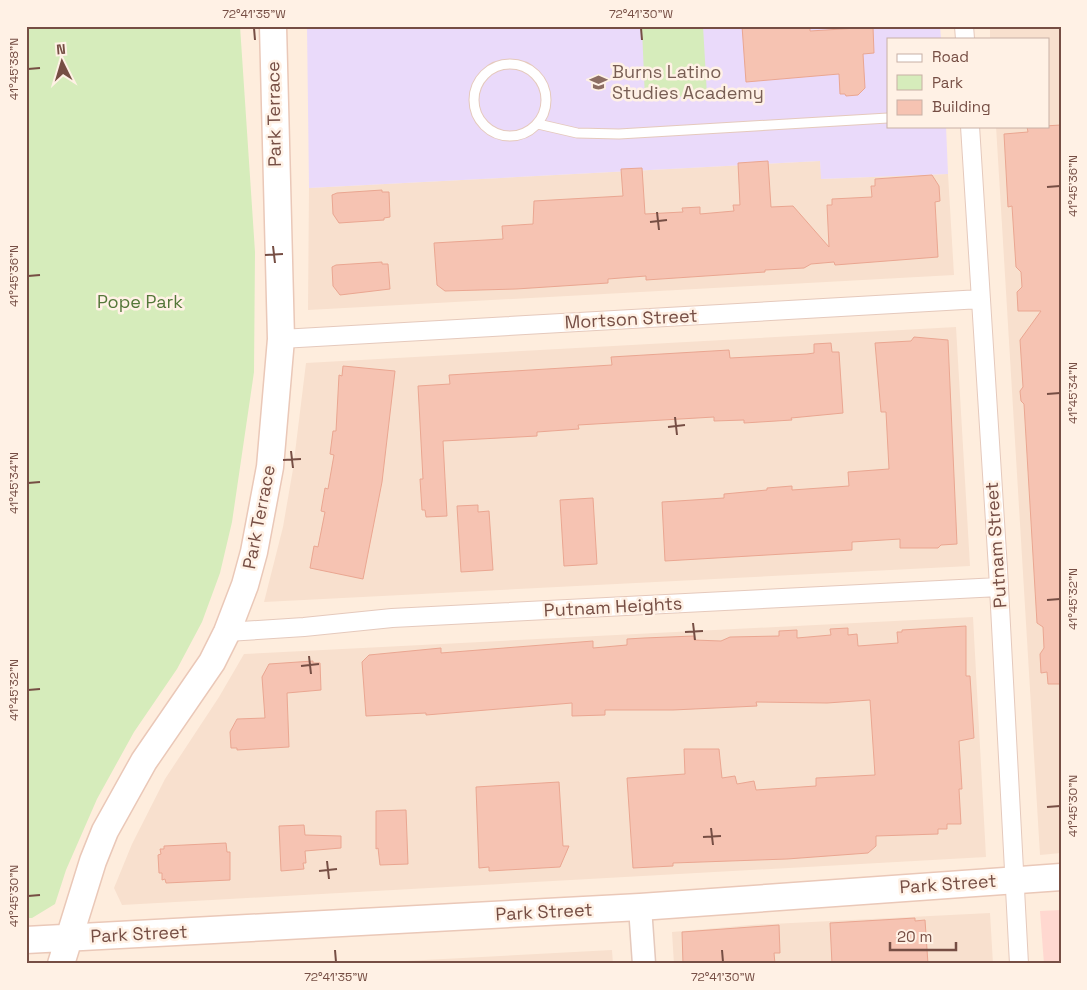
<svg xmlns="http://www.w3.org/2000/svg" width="1087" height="990" viewBox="0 0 1087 990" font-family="'Space Grotesk',sans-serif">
	<rect width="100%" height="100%" fill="#feeddd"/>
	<path fill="#f8e0ce" d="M990 26H1061V853L1040 855 996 126H1048V39H990Z
		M820 161 822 179 948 174 954 275 308 310 309 188Z
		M956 327 970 566 264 602 283 527 293 469 306 363Z
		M973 617 986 857 122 905 114 888 132 844 165 779 219 697 244 654Z
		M990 913 993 964H674L672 932 751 925Z
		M612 950 613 964H348Z"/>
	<path fill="#ffd8d0" d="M1061 910V964H1044L1040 911Z"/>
	<path fill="#eadafa" d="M307 26H940L941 39H888V126H946L948 174 821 179 820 161 309 188Z"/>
	<path fill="#d6ecbb" d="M26 26H240L255 252 254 372 232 522 220 573 202 622 177 669 134 732 97 799 66 870 55 904 32 918H26Z
		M684 26H703L707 95 645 99 642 29Z"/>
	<path fill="#f6c3b2" stroke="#eaa691" d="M742 26H810V31L873 27 874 53 863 54 865 88 858 95 846 96 845 94H840L839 74 746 82Z
		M1061 125V684H1048L1047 672 1041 673 1040 654 1044 648 1043 627 1037 623 1024 404 1021 401 1020 391 1023 387 1020 340 1041 311H1018L1017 292 1022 287 1021 272 1016 267 1012 206 1008 207 1004 134 1028 132 1027 127Z
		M768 161 771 207 793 206 829 247 827 205H832V199L872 197 871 186H875V179L932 175 939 186 940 201 935 202 938 257 835 265 834 262 811 264 804 268 765 270V272L646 280V276L608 279V283L516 289 445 291 437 285 434 243 503 239 502 226 533 224 534 201 623 196 621 169 642 168 645 214 683 212 682 208 700 207V214L734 211 733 205H740L738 163Z
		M382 190V192H389L390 217 384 218V220L339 223 333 214 332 195 337 193Z
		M382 262V264H388L390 289 340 295 333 286 332 267 336 265Z
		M914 337 948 340 957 544 941 545 938 548H900V539L852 542V550L665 561 662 502 724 498V494L767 490V488L792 486V490L849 486 848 472 889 469 886 412H881L875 343 911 341Z
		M831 343 832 352H839L843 413 791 418 792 420 744 423V420L714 421V417L578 425 579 429 537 432V436L443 441 447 516 426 517 425 510H422L420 479H423L418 386 450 384 449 375 612 365 611 357 729 350 730 358 807 354 814 353V344Z
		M343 366 395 371 382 482 363 579 310 568 314 546 318 547 325 512 321 511 325 488 328 489 334 455 330 454 333 431H336L339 375 342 376Z
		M593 498 597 564 564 566 560 500Z
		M478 505V512L489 511 493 570 461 572 457 506Z
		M966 626V676H970L974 738 959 741 962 789H959L961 824H947V829H938V834L876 836V846L868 853 787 859 673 863V866L633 868 627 778 685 774 684 749H719L722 778 735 776 737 784 754 781 756 790 816 786V778L875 775 870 700 827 703 756 702 757 706 673 710H605V715L572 716V703L426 715V713L366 716 362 662 369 655 441 648V653L593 641V648L627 645V639L644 638 694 636V640L721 641 730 637 779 636V631L797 630V638L831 635 830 629 848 628V635L857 634 858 646 898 643 897 632H902V630Z
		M313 661V663H320L321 690 287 693 289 747 237 750V748H231L230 732 237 719 265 718 262 677 269 664Z
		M559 782 563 846H569L560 867 489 871V867L479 868 476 787Z
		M406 810 408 864 380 865 378 848 376 849V811Z
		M304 825 305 835 341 836V848L305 851 306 863H303L304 869 281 871 279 826Z
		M226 843 227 852H230V880L166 883 165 879 162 880V873H159L158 855 161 854 160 849H164V846Z
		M915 918V921L925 920 928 964H832L830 923Z
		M779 925 780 953H774L775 964H683L682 932Z"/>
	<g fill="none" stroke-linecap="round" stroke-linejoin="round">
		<defs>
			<path id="service" d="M474 100a36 36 0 1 1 72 0a36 36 0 1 1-72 0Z
				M538 124 577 133 619 134 888 118"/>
			<path id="minor" d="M964 26 965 39
				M970 126 998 569 1019 964
				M281 339 981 299
				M227 632 304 627 392 618 999 587"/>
			<path id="tertiary" d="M640 907 644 964"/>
			<path id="secondary" d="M26 940 640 907 1061 877
				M61 964 93 861 105 831 144 761 212 662 227 632 245 585 254 552 270 467 281 339 273 26"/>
		</defs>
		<use href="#service" stroke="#e5c9bc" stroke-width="11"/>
		<use href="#minor" stroke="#e5c9bc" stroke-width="20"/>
		<use href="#tertiary" stroke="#e5c9bc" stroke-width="25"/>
		<use href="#secondary" stroke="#eac8b8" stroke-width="29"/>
		<use href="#service" stroke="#fff" stroke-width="9"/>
		<use href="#minor" stroke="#fff" stroke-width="18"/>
		<use href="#tertiary" stroke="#fff" stroke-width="22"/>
		<use href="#secondary" stroke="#fff" stroke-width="26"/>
	</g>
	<path fill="none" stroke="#764e44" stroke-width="2" d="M254 28 255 40M641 28 642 40M28 69 40 68M1047 187 1060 186M657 212 659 230M650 222 667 220M273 246 275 263M265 255 283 254M28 276 40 275M1047 394 1060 393M675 417 677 435M668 427 685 425M291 451 293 468M283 460 301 459M28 483 40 482M1047 600 1060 599M693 623 695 640M685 632 703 631M309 656 311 674M301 666 319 664M28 690 40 689M1047 807 1060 806M711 828 713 845M703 837 721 836M327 861 329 879M319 871 337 869M28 896 40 895M335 950 336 962M722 950 723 962"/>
	<defs>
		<symbol id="school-bare" viewBox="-9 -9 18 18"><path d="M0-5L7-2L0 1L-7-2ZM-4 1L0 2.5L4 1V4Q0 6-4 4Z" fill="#8d6e63" stroke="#fff1e5" stroke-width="2.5" paint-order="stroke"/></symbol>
	</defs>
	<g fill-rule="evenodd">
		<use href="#school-bare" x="586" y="70" width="25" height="25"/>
	</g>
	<g text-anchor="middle" stroke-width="5" stroke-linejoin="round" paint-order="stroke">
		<g font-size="18" fill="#785e54" stroke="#fff1e5" text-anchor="start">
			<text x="612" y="78">Burns Latino<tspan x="612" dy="21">Studies Academy</tspan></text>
		</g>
		<g font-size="18" fill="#764e44" stroke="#fff1e5">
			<text transform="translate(274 114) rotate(-91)" y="6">Park Terrace</text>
			<text transform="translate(631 319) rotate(-3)" y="6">Mortson Street</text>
			<text transform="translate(259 517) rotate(-79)" y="6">Park Terrace</text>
			<text transform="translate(996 545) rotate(-94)" y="6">Putnam Street</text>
			<text transform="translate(613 607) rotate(-3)" y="6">Putnam Heights</text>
			<text transform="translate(948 884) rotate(-4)" y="6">Park Street</text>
			<text transform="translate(544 912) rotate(-3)" y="6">Park Street</text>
			<text transform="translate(139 934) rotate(-3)" y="6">Park Street</text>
		</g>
		<g font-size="18" fill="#547739" stroke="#fff1e5">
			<text x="140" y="308">Pope Park</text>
		</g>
	</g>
	<rect width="1087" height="990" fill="none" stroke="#fff1e5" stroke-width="55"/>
	<rect x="887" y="38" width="162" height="90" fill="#fff1e5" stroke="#c8b0a5"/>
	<rect x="897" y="54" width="25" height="8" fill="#ffffff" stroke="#c8b0a5"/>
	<text x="932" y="62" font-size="15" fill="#764e44">Road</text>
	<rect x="897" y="75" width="25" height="15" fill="#d6ecbb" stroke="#c8b0a5"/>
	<text x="932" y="88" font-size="15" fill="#764e44">Park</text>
	<rect x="897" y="100" width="25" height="15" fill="#f6c3b2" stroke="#c8b0a5"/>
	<text x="932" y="112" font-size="15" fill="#764e44">Building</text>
	<g transform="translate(62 62) rotate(355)" stroke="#fff1e5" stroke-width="4" paint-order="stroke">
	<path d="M0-4L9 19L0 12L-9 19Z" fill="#764e44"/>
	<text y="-8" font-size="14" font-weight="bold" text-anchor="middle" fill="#764e44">N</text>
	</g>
	<path d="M890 942v8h66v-8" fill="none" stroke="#764e44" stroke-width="2.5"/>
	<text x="897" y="942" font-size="15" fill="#764e44" stroke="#fff1e5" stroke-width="4" paint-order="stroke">20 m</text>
	<rect x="28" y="28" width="1032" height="934" fill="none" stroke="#764e44" stroke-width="2"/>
	<g font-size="12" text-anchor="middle" fill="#764e44">
		<text x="254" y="18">72°41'35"W</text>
		<text x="641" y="18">72°41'30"W</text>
		<text transform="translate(14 69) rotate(-90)" y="4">41°45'38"N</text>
		<text transform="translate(1073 186) rotate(-90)" y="4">41°45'36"N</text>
		<text transform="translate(14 276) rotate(-90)" y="4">41°45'36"N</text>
		<text transform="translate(1073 393) rotate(-90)" y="4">41°45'34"N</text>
		<text transform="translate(14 483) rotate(-90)" y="4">41°45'34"N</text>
		<text transform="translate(1073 599) rotate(-90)" y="4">41°45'32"N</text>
		<text transform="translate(14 690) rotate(-90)" y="4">41°45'32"N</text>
		<text transform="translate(1073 806) rotate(-90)" y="4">41°45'30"N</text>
		<text transform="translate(14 896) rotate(-90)" y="4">41°45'30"N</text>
		<text x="336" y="981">72°41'35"W</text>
		<text x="723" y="981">72°41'30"W</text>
	</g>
</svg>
